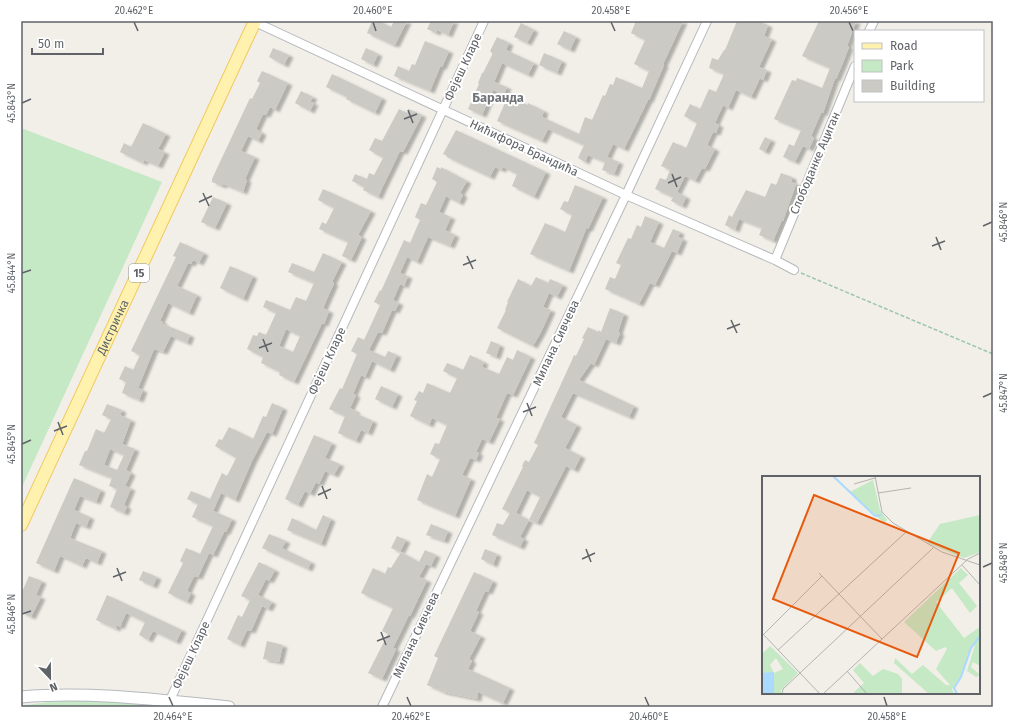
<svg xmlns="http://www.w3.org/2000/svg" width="1014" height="728" viewBox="0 0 1014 728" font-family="'Fira Sans',sans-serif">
	<defs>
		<filter id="shadow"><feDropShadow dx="4.5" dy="2.5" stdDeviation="1" flood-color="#0004"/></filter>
	</defs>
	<rect width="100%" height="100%" fill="#f1efe8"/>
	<path fill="#c5e8c5" d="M21 128 162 182 21 489V381L22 379 21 378Z
		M88 699 162 707H21V706L48 702Z"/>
	<path fill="#cccac5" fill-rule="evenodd" filter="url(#shadow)" d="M372 21H379L391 27 394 21H407L395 45 393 44V45L367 33Z
		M431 21H454L448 35 437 30 436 33 427 29Z
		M636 21H683L663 64 664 65 649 100H648L624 149 613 144 607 157 619 162 614 174 602 170 605 162 588 155 585 162 578 158 584 145 548 129 542 141 497 121 508 96 528 105V103L544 111 542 117 579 134 585 117 592 120 603 95 605 96 610 84 613 85 616 77 642 88 649 71 634 64 645 40 631 33Z
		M737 21H758L768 25 764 36 772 39 759 67 767 70 763 80 760 78 751 97 736 90 728 108 723 105 715 123 719 125 716 133 713 132 707 145 715 149 705 169 702 168 695 181 685 176 677 192 686 197 682 206 671 201 673 197 655 189 660 178 666 180 670 170 661 166 673 142 686 148 697 123 684 116 690 104 700 109 709 89 716 92 724 74 709 68 712 58 718 60 724 50H725Z
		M819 21H856L847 46 849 47 842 65 836 79 835 78 823 113H821L811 136 814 138 809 149 803 146 795 162 783 157 789 144 794 146 801 130 774 119 792 80 796 81 797 78 822 88 830 68 802 56Z
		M521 23 534 30 527 43 514 37Z
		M564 31 576 37 570 50 557 44Z
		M497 37 509 43 506 50 534 63 528 75 502 63 494 82 507 87 504 94 493 90 482 115 468 109 479 84 478 83 482 73H483L492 55V53L490 51Z
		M425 41 449 51 442 67H440L430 91 394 76 398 66 409 71 412 64 415 65Z
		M273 48 289 55 284 65 269 57Z
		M366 48 378 54 373 65 361 59Z
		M544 53 562 61 557 73 539 65Z
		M262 71 288 83 275 110 270 107 266 115 263 114 256 129 262 133 258 141 248 136 241 151 255 157 245 179 247 180 243 192 223 184 222 186 212 182V179L250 98 252 99 260 83 257 81Z
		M332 74 382 98 375 113 346 99 347 97 326 87Z
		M301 91 313 97 310 102 314 103 310 111 295 103Z
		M399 109 407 113 409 109 422 115 403 152 400 151 383 186 378 197 363 190 364 187 352 181 355 174 367 179 369 173 374 175 383 158 369 150 375 138 382 141Z
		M143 123 166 134 158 149 165 152 158 166 144 160 143 163 120 152 124 143 131 147Z
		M456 130 546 172 534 197 512 186 517 174 503 167 501 170 495 167 490 177 447 157V156L443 154Z
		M765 137 771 140 765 152 759 149Z
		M437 167 441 169V167L467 181 460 193 463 195 459 203 446 196 439 212 451 217 445 230 455 235 450 246 428 237 417 262 407 257 400 273 408 276 404 286 400 284 393 300 399 303 395 311 392 310 382 333 378 332 369 350 385 357 388 351 397 355 390 370 372 361 365 377 361 375 353 394 356 395 350 408 356 411 355 413 373 421 368 433 361 430 356 441 338 433 345 416 329 409 340 388 342 389 357 354 351 351 358 337 364 340 380 305 374 302 380 290 381 291 404 240 410 243 420 220 415 217 421 203 426 205 437 182 432 179Z
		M781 173 792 177V182L796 184 783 221 782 220 773 241 759 235 762 228 739 219 735 230 725 225 729 215 732 217 746 190 765 197 771 183 776 185Z
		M575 185 603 197 588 229H586L569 271 530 254 545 223 565 232 572 215 560 209 564 201 568 202Z
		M323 189 371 211 358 235 362 237 351 260 342 256 348 242 319 229 322 222 326 224 334 208 318 200Z
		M213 197 227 203 215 228 201 222Z
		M645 216 659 222 650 242 664 248 673 229 680 232 678 237 683 239 677 253 672 251 655 285 650 283 639 304 605 289 610 277 615 279 621 265 616 263 628 238 631 239 637 225 641 227Z
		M180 242 204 253 199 263 193 260 191 264 188 263 177 286 197 295 189 313 168 303 160 321 163 322V324L190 335 187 343 171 336 163 352 154 349 138 388 143 390 139 400 122 393 126 382 119 379 125 366 133 370 140 355 131 351 176 257 173 256Z
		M323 253 342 262 332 282 334 283 323 308 329 311 324 324 322 323 294 382 279 375 280 372 261 363 263 357 247 349 253 335 257 336 259 332 266 335 276 313 263 307 266 300 290 310 296 297 306 301 314 283 288 272 292 263 314 272ZM286 329 300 336 293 352 279 346Z
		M230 266 253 276 243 299 220 288Z
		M536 277 548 283 550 279 563 285 557 297 549 293 543 307 551 310 541 332 533 346 497 328 506 310H505L508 302H507L518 279 531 286Z
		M610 308 624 314 618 332 620 333 616 343 606 339 594 365 591 363 579 380 634 406 629 417 573 393 561 417 577 425 565 448 581 456 574 470 566 466 537 523 529 520 520 537 524 539 520 547 492 535 497 523 503 525 510 513 502 509 523 467 522 466 525 460 529 462 538 445 534 443 572 360 574 355 576 356 584 339 582 338 588 327 598 332 599 330 601 332ZM527 490 540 497 529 520 516 513Z
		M491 341 500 345 496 357 486 353Z
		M517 350 531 357 513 395 507 393 496 418 500 419 489 442 482 439 476 452 479 453 476 460 470 458 462 475 471 479 455 516 417 500 427 474 432 477 440 459 430 454 435 443 439 444 447 425 432 418 429 425 410 416 417 401 414 400 419 391 423 393 427 383 450 393 457 378 443 371 447 363 463 370 470 355 484 362 482 367 499 374 507 357 513 360Z
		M381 386 398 394 392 407 375 399Z
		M272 403 283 408 272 434 267 432 252 461 235 500 221 493 213 511 232 519 226 532H224L213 555 209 553 198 577 194 576 187 591 191 593 187 602 168 593 183 563 180 561 186 548 200 554 213 526 192 517 198 504 187 499 191 491 210 499 222 473 227 476 236 458 215 446 219 439 222 440 229 427 253 439 263 416 266 417Z
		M107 404 122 410 120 415 131 420 122 444 135 449 126 470 131 473 125 486 131 488 124 505 127 507 124 513 110 507 117 489 109 486 112 478 79 465 85 451H87L96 429 104 433 111 419 102 415ZM110 449 124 455 117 470 104 465Z
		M314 435 332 443 325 458 340 464 334 475 325 471 319 484 316 482 310 494 305 491 298 505 285 499Z
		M74 478 101 490 96 502 80 496 74 510 90 517 86 527 76 523 70 538 102 551 97 563 86 558 82 566 60 556 54 571 36 563Z
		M323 515 331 519 321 544 287 530 292 518 316 530Z
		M431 524 448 531 444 541 426 535Z
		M269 534 286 541 282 548 311 562 308 569 262 548Z
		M397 536 406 540 400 552 391 548Z
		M485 549 497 554 493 565 481 559Z
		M425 550 436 555 431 566 426 564 419 577 427 580 410 616 409 615 393 648 396 649 382 679 368 673 388 634 382 631 393 608 361 593 373 568 385 574 388 567 391 568 401 552 419 562Z
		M259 562 275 570 269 581 266 579 258 595 272 602 268 609 262 606 251 631 247 630 240 645 227 639 238 615 242 617 250 600 241 596Z
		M143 571 157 577 153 586 139 580Z
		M474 572 493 581 488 592 485 591 476 611 479 612 470 631 481 636 469 659 472 661 468 669 510 688 503 703 478 692 477 699 443 692 427 685 438 658 434 656Z
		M29 576 42 581 36 595 41 597 31 617 21 612V594Z
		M107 595 182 630 176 642 153 631 148 640 139 635 145 622 126 613 120 627 117 625 116 629 96 620Z
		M267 641 283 645 279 662 263 659Z"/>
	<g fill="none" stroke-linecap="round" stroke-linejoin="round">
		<defs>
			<path id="street" d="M255 22 626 195 775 260 794 270
				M869 31 874 21
				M775 260 855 66
				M170 700 484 21
				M382 707 626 195 707 21"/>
			<path id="secondary" d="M21 697C91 691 159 700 229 707"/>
			<g id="primary">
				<path id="s1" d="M21 525 255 21"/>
			</g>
		</defs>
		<use href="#street" stroke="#b5b8bc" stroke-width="10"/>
		<use href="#secondary" stroke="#b6babf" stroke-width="13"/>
		<use href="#primary" stroke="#f2c960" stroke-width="14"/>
		<path stroke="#9cc7a9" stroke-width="1.5" stroke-dasharray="4 2" stroke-linecap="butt" d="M801 273 993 354"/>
		<use href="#street" stroke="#fff" stroke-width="8"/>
		<use href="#secondary" stroke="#fff" stroke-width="11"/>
		<use href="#primary" stroke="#fff2af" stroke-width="12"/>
	</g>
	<path fill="none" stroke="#5f6368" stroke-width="1.5" d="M134 22 138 31M373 22 376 31M611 22 615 31M849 22 853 31M22 103 31 99M408 110 413 123M404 119 417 114M672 174 677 187M668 183 681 177M203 193 209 206M199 202 212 196M983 226 992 222M936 237 941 250M932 246 945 241M467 256 473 269M463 265 476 260M22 273 31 270M731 320 737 333M727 329 740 324M263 339 268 352M259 348 272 343M983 397 992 393M527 403 532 416M523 412 536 407M58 422 63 435M54 431 67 426M22 444 31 440M322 486 327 499M318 495 331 489M586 549 591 562M582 559 595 553M983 567 992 563M117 568 122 581M113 577 126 572M22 614 31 611M381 632 386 645M377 641 390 636M169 697 173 706M407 697 411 706M645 697 649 706M884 697 887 706"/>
	<g text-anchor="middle" stroke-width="4" stroke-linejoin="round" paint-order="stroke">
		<rect fill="#fff" stroke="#8f9295" stroke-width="1" x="129" y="264" width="20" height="18" rx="3"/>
		<g font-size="11" font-weight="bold" fill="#5f6368">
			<text x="139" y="277">15</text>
		</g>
		<g font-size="12" fill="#5f6368" stroke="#fff">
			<text transform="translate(463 67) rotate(-65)" y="4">Фејеш Кларе</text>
			<text transform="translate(524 148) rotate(25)" y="4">Нићифора Брандића</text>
			<text transform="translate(815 163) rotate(-67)" y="4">Слободанке Ациган</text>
			<text dy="4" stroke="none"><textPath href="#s1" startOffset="218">Дистричка</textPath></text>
			<text transform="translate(556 343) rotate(-65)" y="4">Милана Сивчева</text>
			<text transform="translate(327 361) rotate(-65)" y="4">Фејеш Кларе</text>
			<text transform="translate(416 635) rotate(-65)" y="4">Милана Сивчева</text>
			<text transform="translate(191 655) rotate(-65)" y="4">Фејеш Кларе</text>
		</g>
		<g font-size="13" font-weight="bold" fill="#70757a" stroke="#fff">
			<text x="498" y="102">Баранда</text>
		</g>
	</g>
	<g transform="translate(762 476)">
		<rect width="218" height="218" fill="#f1efe8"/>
		<path d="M111 4 118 34 125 44 122 47 88 16ZM218 39V76L202 82 165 67 178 48ZM199 92 206 99 197 107 215 130 208 137 190 112 174 126 202 162 218 151V190L211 186 209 191 218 199 214 201 205 195 213 169 211 168 200 198 190 213 192 218H167L132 187 133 182 150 198 161 189 184 209H188L174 193 185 173 183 171 174 175 142 146ZM8 170 36 197 19 214V218H12V209L0 197V178ZM14 182 21 193 12 197 8 189ZM98 187 111 200 121 193 136 198 140 203V218H90L102 207 91 194Z" fill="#c5e8c5" fill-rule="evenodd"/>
		<path d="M12 196V218H0V197Z" fill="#aadaff"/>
		<path fill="none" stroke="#aadaff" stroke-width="2" d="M71 0 113 40 119 39M195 218 192 212 199 201 209 172 218 160"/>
		<path fill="none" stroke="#b3b3b1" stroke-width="1" d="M113 0 120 36 131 47 180 76 218 89M92 8 113 2M116 17 149 12M200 89 218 109M57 97 120 163M0 157 58 218M1 159 60 100M16 174 143 57M85 195 105 218M20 218 21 213 171 72M61 218 206 83 218 77"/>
		<path fill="#e8590c" fill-opacity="0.15" stroke="#e8590c" stroke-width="2" d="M52 19 197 77 155 181 11 123Z"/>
		<rect width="218" height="218" fill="none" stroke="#5f6368" stroke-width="2"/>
	</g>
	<rect width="1014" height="728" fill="none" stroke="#ffffff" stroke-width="44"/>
	<rect x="854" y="30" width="130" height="72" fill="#ffffff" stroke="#bfc1c3"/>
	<rect x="862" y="43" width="20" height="6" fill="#fff2af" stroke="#bfc1c3"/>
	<text x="890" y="50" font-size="12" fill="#5f6368">Road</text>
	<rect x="862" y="60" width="20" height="12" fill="#c5e8c5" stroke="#bfc1c3"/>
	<text x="890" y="70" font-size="12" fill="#5f6368">Park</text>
	<rect x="862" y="80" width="20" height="12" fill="#cccac5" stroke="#bfc1c3"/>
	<text x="890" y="90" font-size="12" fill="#5f6368">Building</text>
	<g transform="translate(50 678) rotate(158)" stroke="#ffffff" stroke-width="3" paint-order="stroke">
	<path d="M0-3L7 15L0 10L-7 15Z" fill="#5f6368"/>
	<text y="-6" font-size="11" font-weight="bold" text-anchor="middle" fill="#5f6368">N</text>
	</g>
	<path d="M32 48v6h71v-6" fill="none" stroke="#5f6368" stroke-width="2"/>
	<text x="38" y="48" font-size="12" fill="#5f6368" stroke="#ffffff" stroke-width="3" paint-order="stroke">50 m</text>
	<rect x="22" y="22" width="970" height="684" fill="none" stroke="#5f6368" stroke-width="1.5"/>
	<g font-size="10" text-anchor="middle" fill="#5f6368">
		<text x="134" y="14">20.462°E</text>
		<text x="373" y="14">20.460°E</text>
		<text x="611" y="14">20.458°E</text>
		<text x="849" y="14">20.456°E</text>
		<text transform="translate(11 103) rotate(-90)" y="4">45.843°N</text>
		<text transform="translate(1003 222) rotate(-90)" y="4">45.846°N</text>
		<text transform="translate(11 273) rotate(-90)" y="4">45.844°N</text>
		<text transform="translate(1003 393) rotate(-90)" y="4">45.847°N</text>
		<text transform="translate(11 444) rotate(-90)" y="4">45.845°N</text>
		<text transform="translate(1003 563) rotate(-90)" y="4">45.848°N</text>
		<text transform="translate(11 614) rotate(-90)" y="4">45.846°N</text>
		<text x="173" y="720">20.464°E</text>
		<text x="411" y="720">20.462°E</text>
		<text x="649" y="720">20.460°E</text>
		<text x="887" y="720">20.458°E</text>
	</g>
</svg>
